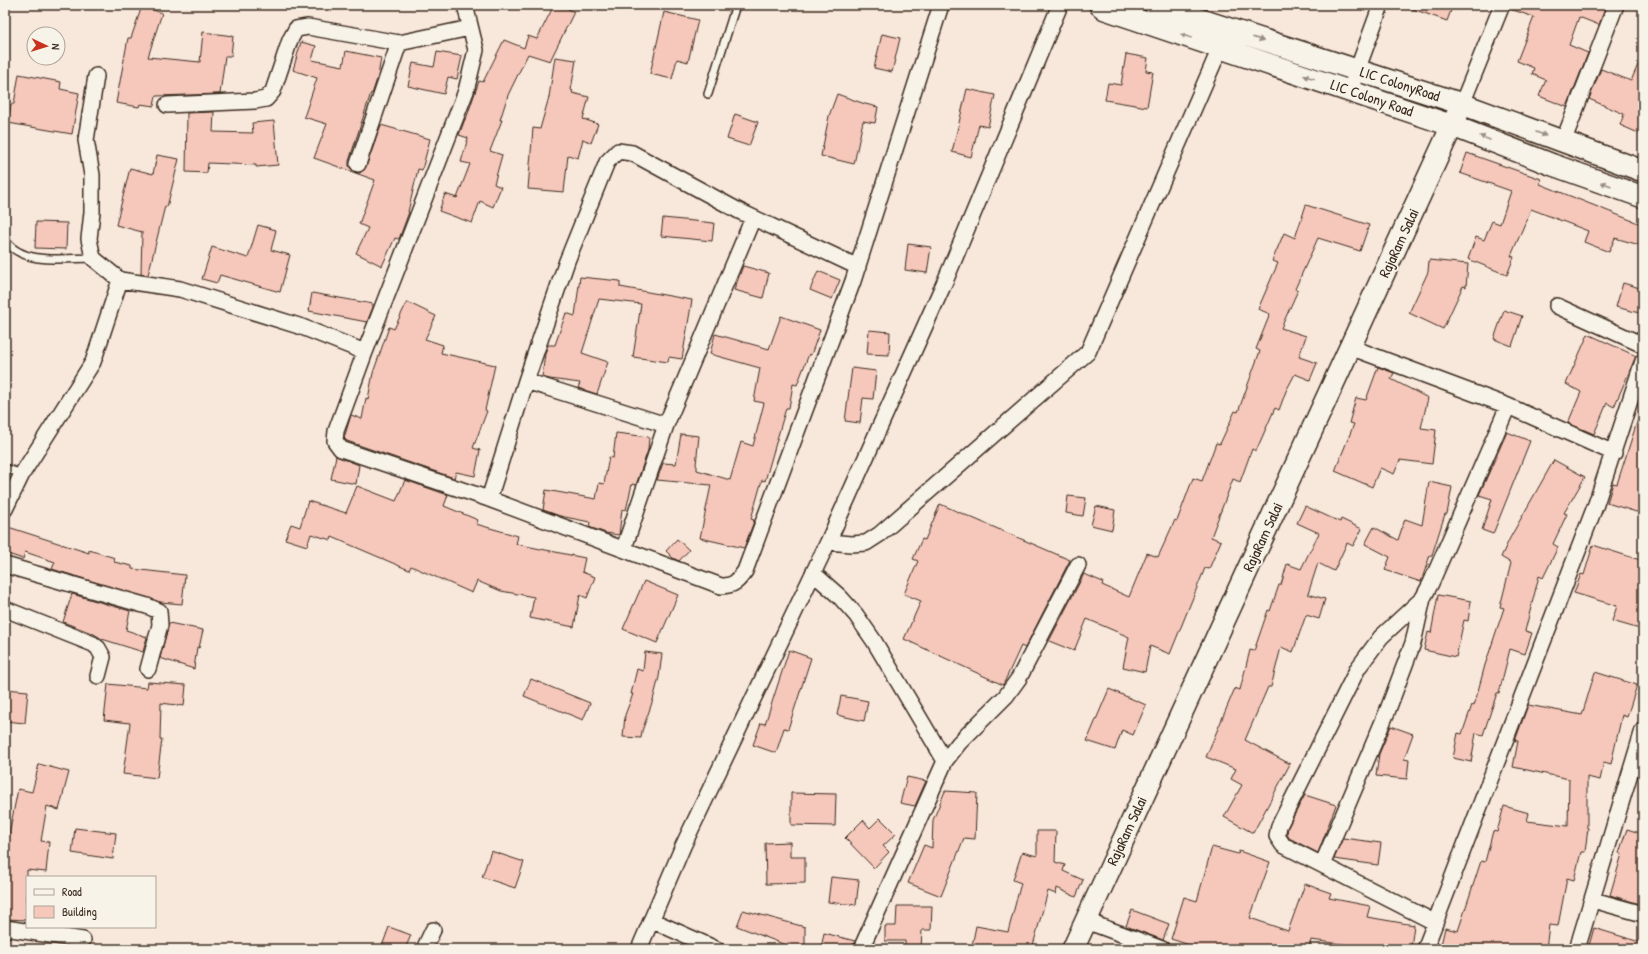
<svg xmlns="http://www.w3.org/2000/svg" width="1648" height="954" viewBox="0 0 1648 954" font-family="'Patrick Hand',sans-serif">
	<rect width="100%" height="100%" fill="#f8e7db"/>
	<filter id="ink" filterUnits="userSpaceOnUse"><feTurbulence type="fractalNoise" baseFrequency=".025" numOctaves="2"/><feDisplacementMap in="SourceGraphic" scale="8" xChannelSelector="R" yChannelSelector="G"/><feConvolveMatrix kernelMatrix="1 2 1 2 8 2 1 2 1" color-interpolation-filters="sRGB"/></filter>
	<g filter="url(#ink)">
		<path fill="#f6c8bb" stroke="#3b2a1e" d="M554 5H561L574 12 550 61 528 54 508 95 500 120H502L490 151 502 155 494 184 501 187 493 207 480 201 472 223 439 211 445 194 457 198 470 164 461 162 468 138 459 135 465 119H466L479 81 483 82 504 40 524 48 528 36 537 39Z
			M1407 5H1453L1447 21 1407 7Z
			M1511 5H1606L1599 25 1579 17 1569 45 1588 53 1567 107 1539 96 1546 80 1532 74 1534 68 1517 61 1534 17 1510 9Z
			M142 6 162 13 148 57 200 62 203 32 233 36 231 56H225L220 94 156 96 154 106 140 104 139 107 116 103 128 38H131Z
			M664 12 698 20 688 62 677 59 672 79 650 74Z
			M882 34 900 38 892 72 874 68Z
			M301 42 316 46 312 60 343 66 346 51 381 58 378 76 372 94 371 93 349 161V166L352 170 356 173H360L366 167 381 125 430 139 422 170 418 169 408 212H409L399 239 395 238 382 266 356 253 368 228 359 224 375 180 314 158 327 124 304 117 317 78 293 70Z
			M437 52 462 56 457 79 448 77 444 94 408 86 413 63 434 67Z
			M1643 53V135L1620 125 1624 114 1589 99 1601 69 1631 81Z
			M1126 54 1148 58 1146 71 1153 72 1147 107 1105 100 1108 83 1121 85Z
			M555 57 576 60 571 90 573 91 572 93 589 97 583 119 598 124 591 143 583 139 578 158 568 155 564 192 528 189 533 128 540 129 549 97Z
			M19 74 61 82 60 89 79 93 72 134 8 123 11 104H14Z
			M967 89 995 95 988 127 979 125 971 157 952 152Z
			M837 94 865 104 878 107 875 123 863 121 854 164 821 156 829 116Z
			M214 112 213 132 253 133 252 123 274 121 278 165 256 167V165L208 163 207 173 186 172 187 113Z
			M735 114 758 122 749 146 727 139Z
			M1467 153 1541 179 1540 184 1643 225V246L1615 238 1609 252 1584 242 1588 231 1531 209 1511 256 1514 257 1507 275 1468 259 1476 237 1484 240 1492 221 1500 224 1511 191 1460 173Z
			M157 155 179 159 167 207 165 206 148 275 141 274 142 232 116 225 130 168 153 174Z
			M1306 205 1369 225 1360 251 1318 238 1295 289 1298 290 1281 328 1306 336 1299 357 1317 363 1310 380 1295 374 1286 391 1279 410 1275 408 1256 451 1252 449 1240 482 1233 479 1211 537 1221 541 1209 569 1205 568 1170 654 1150 646 1145 672 1123 667 1129 637 1087 619 1074 651 1049 641 1084 574 1103 582 1102 585 1129 597 1147 553 1158 557 1175 520 1177 521 1193 478 1202 481 1216 443 1220 444 1235 411 1238 412 1260 351 1256 349 1270 314 1258 309 1278 263 1272 261 1284 233 1295 238Z
			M663 218 714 223 712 241 661 236Z
			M36 222 67 223 66 249 35 248Z
			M258 225 276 230 271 250 290 255 280 292 220 275 217 283 202 279 212 247 248 258Z
			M908 244 931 247 927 273 905 270Z
			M1429 260 1468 264 1466 287 1463 286 1443 329 1409 313 1428 272Z
			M743 266 769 273 763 298 734 290Z
			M818 271 840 280 832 299 810 290Z
			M580 277 620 281V287L692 300 682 359 669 357 668 362 633 357 641 304 599 299 582 353 608 362 597 394 578 388 580 383 550 379 542 377 545 354 548 345H555L566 313 575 316Z
			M1623 283 1643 289V314L1616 307Z
			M312 293 373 304V307L367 322 309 311Z
			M407 302 436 316 425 339 443 345 441 353 495 365 485 410 487 411 473 448 480 450 475 476 456 472 454 478 347 441 344 438 351 415 362 419 366 398 368 399 373 373 389 327 394 329Z
			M1504 310 1522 316 1512 346 1494 339Z
			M781 316 820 330 811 355 809 354 797 385 793 384 789 408H786L765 481 762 480 751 519 754 520 753 524 744 548 700 538 711 485 657 480 663 463 676 464 681 434 699 436 696 465 697 466V470L730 480 741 442 753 446 764 403 754 401 760 368 710 354 715 334 769 349Z
			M869 330 890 332 889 355 867 354Z
			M1588 334 1636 356 1614 407 1607 403 1594 434 1568 423 1581 392 1566 384Z
			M1378 367 1394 373 1391 379 1428 398 1421 428 1436 430 1432 464 1400 460 1394 474 1380 468 1372 487 1335 471 1354 424 1349 423 1356 398 1366 400Z
			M852 368 876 371 873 399 863 398 860 423 845 421Z
			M1639 416 1643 417V514L1607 503 1613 483 1617 484Z
			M1507 432 1530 441 1493 534 1482 530 1492 499 1479 495Z
			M616 433 649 437 648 450 636 485 632 484 626 510 622 509 619 535 606 533 589 527 590 522 560 516 543 510 546 490 596 499 599 483 604 484 609 457 613 458Z
			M336 456 359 465 356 484 331 479Z
			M1554 460 1585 477 1564 513 1567 514 1553 544 1558 547 1543 578 1539 576 1525 631 1532 633 1525 654 1510 649 1499 693H1497L1483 735 1476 733 1471 762 1453 758 1458 733 1462 734 1472 705 1474 706 1485 665 1504 608 1500 607 1511 563 1501 557 1510 538Z
			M405 480 448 495 444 506 478 520 476 524 518 536 516 544 585 558 582 572 595 577 587 598 580 595 574 627 530 618 534 597 501 591 477 581 472 593 411 566 409 570 332 537 331 540 311 534 307 546 285 539 291 524 300 527 308 501 346 513 357 486 396 501Z
			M1429 482 1452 487 1447 514H1445L1432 555H1430L1421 582 1385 570 1390 557 1365 544 1374 527 1398 540 1405 519 1422 525Z
			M1068 496 1086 498 1083 516 1066 513Z
			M940 504 1070 560 1025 648 1021 646 1003 685 904 639 921 601 904 594 918 561 913 559 922 539 925 540Z
			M1096 506 1115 510 1112 530 1091 525Z
			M1305 506 1340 522 1341 519 1362 529 1353 546 1347 543 1334 571 1318 563 1308 594 1325 599 1319 619 1306 615 1293 652 1281 647 1271 687H1268L1245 740 1290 764 1253 833 1224 817 1242 785 1231 779 1236 769 1206 757 1235 688 1240 690 1250 650 1254 651 1268 610 1270 611 1279 585H1281L1287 564 1301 569 1319 533 1297 523Z
			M5 526 89 553V550L115 558 114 562 132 566V569L185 575 182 604 160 602 52 569 55 562 25 552 23 559 5 553Z
			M677 539 689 550 679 561 673 558 666 551Z
			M1593 545 1643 561V630L1612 621 1617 606 1574 593 1581 574 1584 575Z
			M644 581 678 595 657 643 623 629Z
			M72 594 130 611 126 630 147 637 143 652 102 639 94 634 63 622Z
			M1438 595 1471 601 1468 621 1464 620 1456 657 1424 650 1428 632 1431 633Z
			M169 623 203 630 199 648 197 647 194 669 160 658Z
			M789 650 811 658 788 729 784 728 776 753 753 745 761 723 765 724Z
			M645 652 662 654 659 677 653 700 642 731 641 738 623 737 625 715 633 694H631L637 669 643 671Z
			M1595 672 1637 685 1627 717 1622 715 1611 764 1604 762 1600 780 1587 777V828H1588L1585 852H1581L1574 880 1567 878 1558 926 1549 925 1546 949H1440L1445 928 1458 931 1481 861 1485 862 1493 831 1497 832 1504 806 1529 813 1527 821 1568 826 1569 779 1513 767 1518 741H1515L1528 705 1582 715Z
			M531 679 590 703 583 720 524 696Z
			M148 682 186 685 184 706 161 703 160 739H162L157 778 123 774 130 723 104 720 108 684 147 688Z
			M5 689 28 691 25 723 5 721Z
			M1109 689 1146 705 1133 735 1122 730 1115 750 1087 741Z
			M841 696 868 701 864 721 837 715Z
			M1391 726 1413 734 1404 759 1409 760 1407 779 1376 776 1379 754Z
			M39 764 69 772 59 810 47 806 41 841 49 842 46 872 27 870V920L7 919V868H6L9 834 18 789 32 792Z
			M907 777 926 781 915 806 900 803Z
			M945 791 977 793 975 839 964 838 941 896 908 883 924 845 932 848 933 820Z
			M791 793 836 794 835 826 791 825Z
			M1305 795 1336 805 1318 853 1289 838 1287 834 1288 827Z
			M880 818 896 834 883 846 889 852 874 868 845 838 863 820 870 828Z
			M75 828 116 833 113 859 72 853Z
			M1627 829 1643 834V905L1610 895 1622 854 1619 853Z
			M1037 831H1056L1055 862 1065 865 1063 871 1083 880 1076 897 1057 888 1056 894 1048 891 1032 949H987L972 946 976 926 1008 932 1021 883 1013 880 1022 852 1037 856Z
			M1343 838 1381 843 1378 865 1334 859Z
			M790 842V857H805V883L766 884 765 843Z
			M1212 847 1238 854 1239 851 1270 862 1250 918 1288 931 1305 884 1331 893 1329 898 1370 906 1367 917 1414 925 1411 947 1403 945 1402 949H1379L1311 940 1309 949H1202L1171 939 1184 897 1197 901Z
			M491 851 524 862 515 888 482 877Z
			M831 877 859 880 856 905 828 902Z
			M897 906H932L931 930H922L921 949H905V941H885V926H896Z
			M743 910 805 927V949H796L737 926Z
			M1132 910 1169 924 1163 940 1126 926Z
			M389 927 411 935 405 949H381Z
			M1594 928 1643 943V949H1588Z
			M824 933 855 941 852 949H821Z"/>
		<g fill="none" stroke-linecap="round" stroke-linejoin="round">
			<defs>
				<path id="lane" d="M708 94 736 5
					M5 240C23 266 65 258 93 258
					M5 468 22 474"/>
				<path id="street" d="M96 76 86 140 92 175V212L89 239 93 258 120 280
					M1350 90 1381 5
					M1462 104 1502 5
					M167 105 255 101 266 99 273 91 290 40 296 29 308 27 399 43 470 28
					M1563 142 1616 5
					M358 164 399 43
					M1557 306 1643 345
					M1350 347 1508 406
					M365 352 336 431 335 441 341 449 489 499 721 586C734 586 738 581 745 571L853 281 941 5
					M526 381 666 425 753 218
					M489 499 526 381 567 261 607 162 618 151 632 153 739 211 858 267
					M5 509 22 474 93 362 120 280 180 289 302 327 365 352 466 91 476 50 465 5
					M828 542 851 544 866 543 880 534 1088 352 1224 39
					M624 548 666 425
					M5 565 147 606 159 611 160 625 148 669
					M813 573 840 597 856 615 874 641 945 761
					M5 609 93 644 98 648 103 657 98 676
					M1322 865 1387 712 1413 643 1423 598
					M1593 900 1643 914
					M651 920 716 949
					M1086 921 1162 949
					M1434 922 1283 845 1277 836 1279 826 1358 668 1381 637 1423 598 1431 583 1508 406 1614 453
					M5 928 83 940
					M424 949 433 930
					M639 949 683 846 828 542 946 279 1060 5
					M861 949 945 761 959 743 1006 696 1019 678 1078 565
					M1425 949 1596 504 1643 361
					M1577 949 1643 730"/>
				<path id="secondary" d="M1100 5 1105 9 1453 126 1553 165 1643 197
					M1155 5 1462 104 1643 171
					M1073 949 1462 104"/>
			</defs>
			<use href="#lane" stroke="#3b2a1e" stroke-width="10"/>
			<use href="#street" stroke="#3b2a1e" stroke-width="18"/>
			<use href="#secondary" stroke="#3b2a1e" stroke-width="24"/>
			<use href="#lane" stroke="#f7f3e8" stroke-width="7"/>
			<use href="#street" stroke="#f7f3e8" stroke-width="15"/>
			<use href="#secondary" stroke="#f7f3e8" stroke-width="21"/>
		</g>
		<defs><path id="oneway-solid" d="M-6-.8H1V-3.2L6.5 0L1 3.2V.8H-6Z"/></defs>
		<g fill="#998e83">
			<use href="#oneway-solid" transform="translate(1186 36) rotate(-161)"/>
			<use href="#oneway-solid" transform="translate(1258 39) rotate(18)"/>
			<use href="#oneway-solid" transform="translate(1309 77) rotate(-162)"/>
			<use href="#oneway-solid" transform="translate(1541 134) rotate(21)"/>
			<use href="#oneway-solid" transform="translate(1485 138) rotate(-158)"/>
			<use href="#oneway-solid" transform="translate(1606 184) rotate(-160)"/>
		</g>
	</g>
	<g text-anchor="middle" stroke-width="4" stroke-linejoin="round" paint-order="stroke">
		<g font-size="15" fill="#3b2a1e" stroke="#f7f3e8">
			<text transform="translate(1400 84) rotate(18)" y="5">LIC ColonyRoad</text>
			<text transform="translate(1372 98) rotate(19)" y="5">LIC Colony Road</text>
			<text transform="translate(1399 243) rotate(-65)" y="5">RajaRam Salai</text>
			<text transform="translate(1263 537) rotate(-65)" y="5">RajaRam Salai</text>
			<text transform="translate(1127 831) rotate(-65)" y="5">RajaRam Salai</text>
		</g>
	</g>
	<rect width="1648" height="954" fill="none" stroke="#f7f3e8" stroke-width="20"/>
	<rect x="10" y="10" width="1628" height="934" fill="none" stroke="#3b2a1e" stroke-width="1.5" filter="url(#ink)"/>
	<rect x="26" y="876" width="130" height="52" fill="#f7f3e8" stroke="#aca397"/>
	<rect x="34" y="889" width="20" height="6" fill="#f7f3e8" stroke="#aca397"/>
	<text x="62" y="896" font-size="12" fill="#3b2a1e">Road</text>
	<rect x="34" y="906" width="20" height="12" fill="#f6c8bb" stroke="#aca397"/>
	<text x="62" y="916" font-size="12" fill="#3b2a1e">Building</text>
	<g transform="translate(46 46) rotate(94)"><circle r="19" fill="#f7f3e8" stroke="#aca397"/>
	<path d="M0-3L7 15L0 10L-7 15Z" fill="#c8321e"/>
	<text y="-6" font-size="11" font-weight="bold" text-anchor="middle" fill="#3b2a1e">N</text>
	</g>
</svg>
